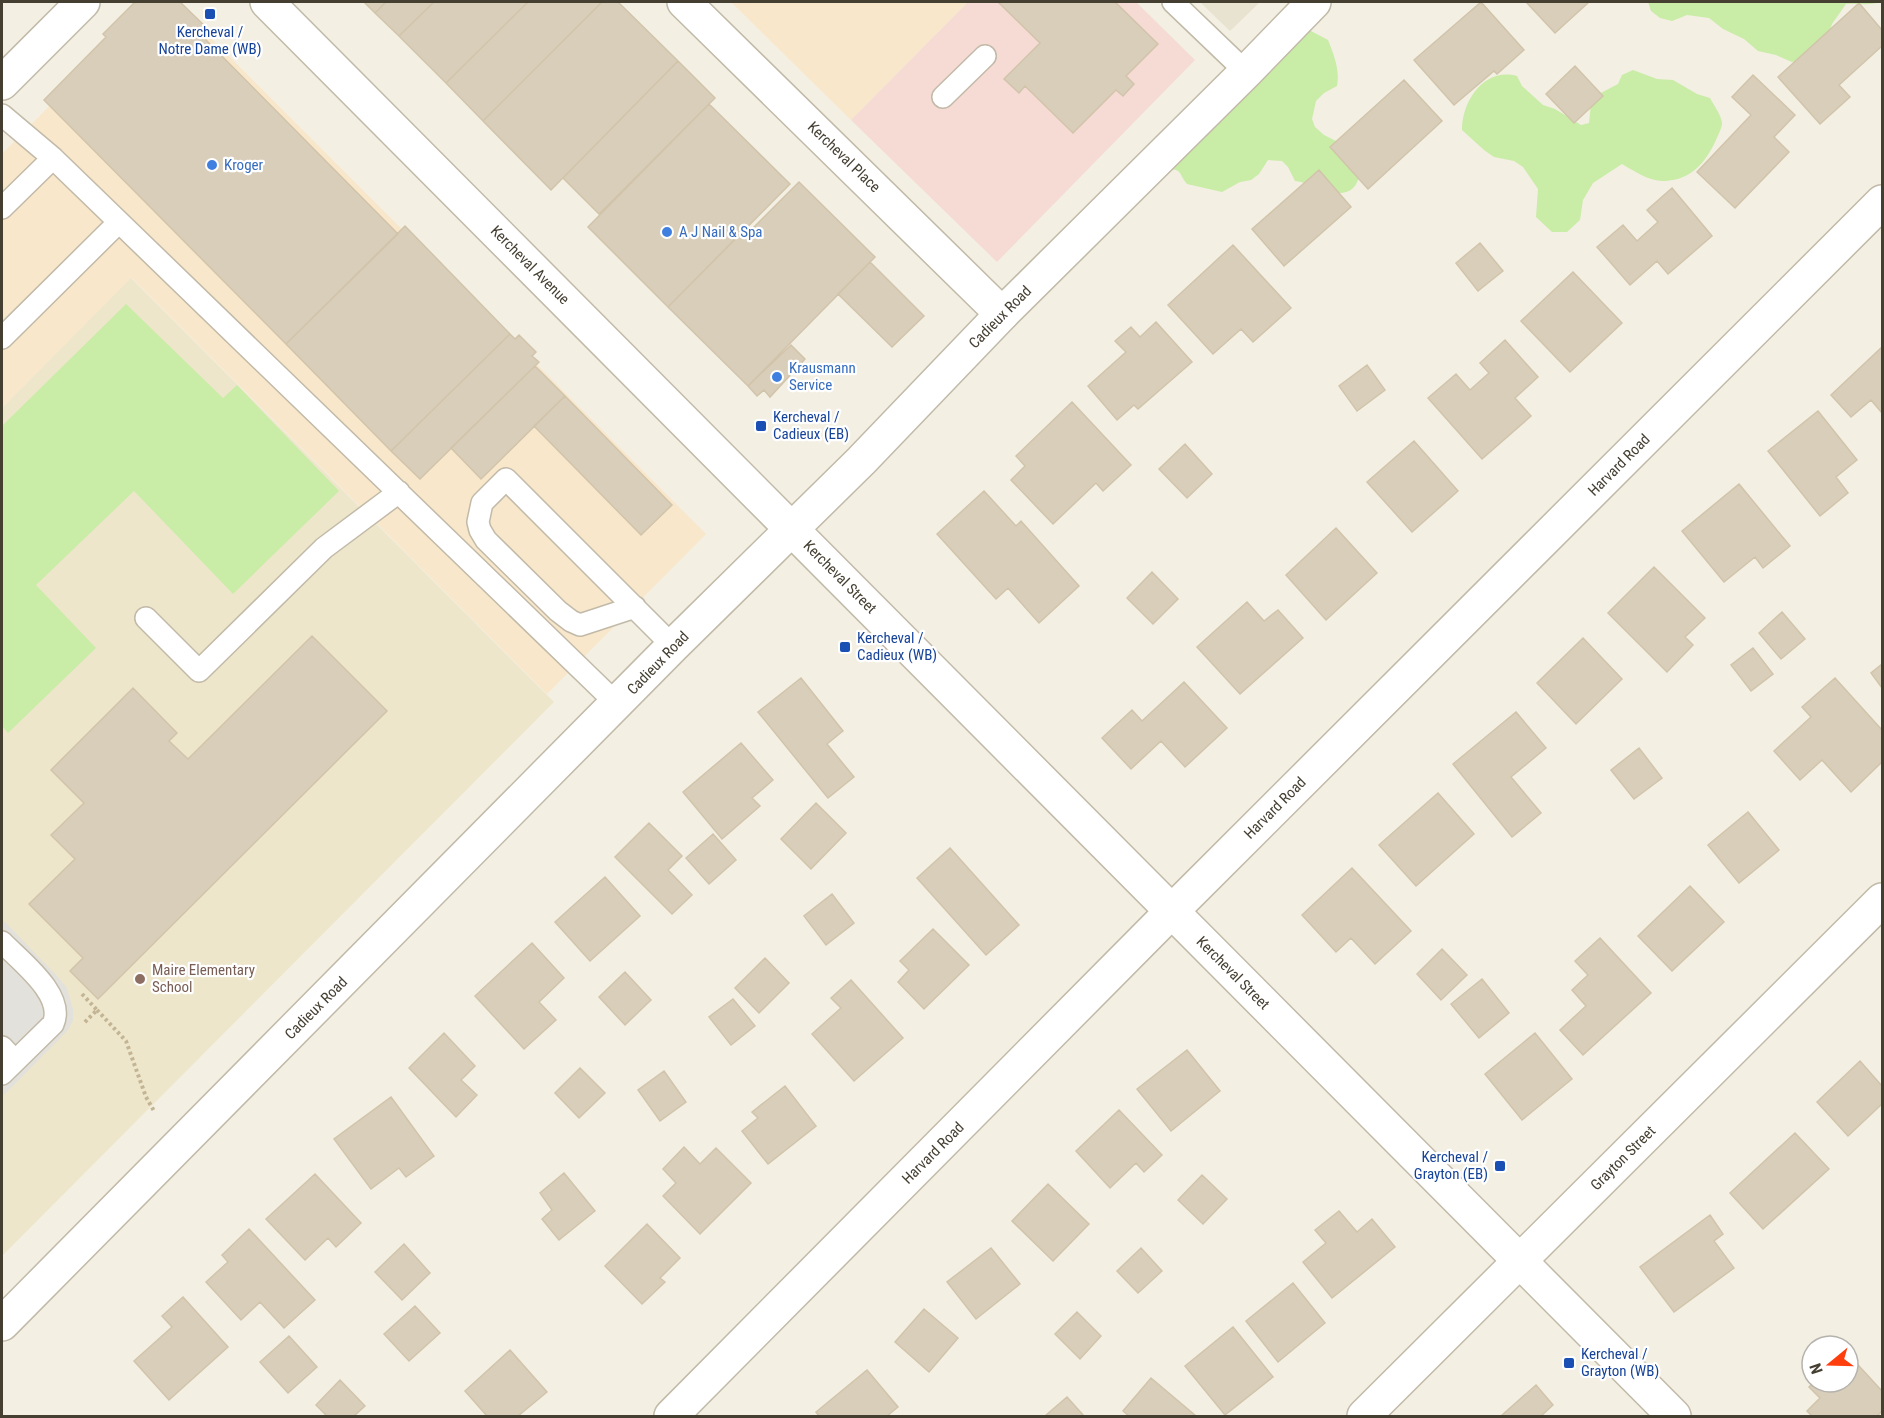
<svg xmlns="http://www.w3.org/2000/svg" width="1884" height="1418" viewBox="0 0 1884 1418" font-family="'Roboto Condensed',sans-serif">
	<rect width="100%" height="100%" fill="#f3efe3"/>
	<path fill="#e8e2d0" d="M1200 2H1260L1230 31Z"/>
	<path fill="#f8e7cb" d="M153 2H175L706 534 547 694 132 278 2 408V154Z
		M731 2H968L851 120Z"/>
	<path fill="#eee6cb" d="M131 278 554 702 2 1256V408Z"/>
	<path fill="#f6dad4" d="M968 2H1136L1195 60 997 262 851 120Z"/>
	<path fill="#c9eca7" d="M1648 2H1881C1868 6 1859 3 1846 4L1832 24 1822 52 1810 58 1792 62 1776 55 1758 51 1744 39 1723 29 1709 18 1687 15 1672 21 1660 18 1651 11Z
		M1311 31 1328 40C1334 55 1340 70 1337 86L1324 93 1316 101 1312 119 1315 127 1324 135 1340 143 1360 174C1351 211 1316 183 1295 181L1288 167 1282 161 1268 160 1259 174 1251 180 1240 182 1222 192 1187 184C1178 173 1183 169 1166 169L1295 33Z
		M1633 70 1657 79 1673 80 1697 94 1710 98C1714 106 1721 114 1722 123 1722 128 1718 135 1716 140 1706 162 1691 180 1665 181 1650 182 1634 171 1622 164L1593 183 1583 200 1580 220 1567 232H1552L1536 217 1538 189 1523 167 1514 161 1494 157 1484 150 1462 130C1462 100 1485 67 1517 76L1522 86 1543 105 1555 109 1581 125 1589 123 1591 103 1597 95 1618 84 1622 75Z
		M126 304 223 398 237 385 339 491 233 594 134 491 36 585 96 648 8 733 2 726V426Z"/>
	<path fill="#e3e1dc" d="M2 919 57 976 67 988 73 1009V1021L68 1030 2 1097Z"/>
	<path fill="#d9ceba" stroke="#d1c4aa" stroke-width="1.5" d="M135 2H180L210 31 204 38 398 234 286 344 44 100 106 37 103 34Z
		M364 2H386L375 13Z
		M386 2H434L399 36 375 13Z
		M434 2H528L446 83 399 36Z
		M528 2H602L483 121 446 83Z
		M602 2H618L678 61 551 190 483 121Z
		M998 2H1115L1158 44 1126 76 1134 84 1123 96 1116 90 1073 133 1025 86 1019 93 1004 79 1040 43Z
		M1481 2 1524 50 1497 74 1494 71 1454 105 1414 60Z
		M1526 2H1589L1555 33Z
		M1859 3 1882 30V46L1839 85 1850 97 1820 124 1778 77Z
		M678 61 715 98 599 214 563 178Z
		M1575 66 1603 96 1574 123 1546 94Z
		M1753 75 1795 115 1774 137 1789 152 1735 208 1697 172 1751 115 1732 97Z
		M1404 80 1442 121 1368 189 1330 147Z
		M709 104 790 184 668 307 588 227Z
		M1319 170 1351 207 1284 266 1252 229Z
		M799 182 875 257 748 386 668 307 745 229 748 233Z
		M1672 188 1712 236 1668 274 1657 261 1630 285 1597 247 1623 225 1637 241 1658 222 1647 210Z
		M405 226 510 334 391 451 286 344Z
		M1480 243 1503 271 1478 291 1456 263Z
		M1233 245 1291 308 1253 342 1241 329 1213 354 1168 305Z
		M870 262 924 316 892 347 838 294Z
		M1573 272 1622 323 1570 372 1521 321Z
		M1156 322 1192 362 1138 409 1134 405 1117 420 1088 386 1126 352 1115 341 1131 327 1140 337Z
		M510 334 515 339 519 335 536 352 532 356 539 362 420 479 391 451Z
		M1505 340 1538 377 1515 398 1531 416 1482 459 1428 398 1456 374 1470 390 1489 373 1480 363Z
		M791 345 805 359 770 397 764 390 757 396 748 386Z
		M1882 347V413L1871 400 1851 417 1831 395Z
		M1367 365 1385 390 1357 411 1339 386Z
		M535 366 565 396 481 479 451 448Z
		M565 396 672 505 641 535 534 426Z
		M1072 402 1131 465 1103 491 1096 483 1053 524 1011 480 1025 466 1016 456Z
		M1818 411 1857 460 1836 477 1848 493 1820 516 1768 451Z
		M1414 441 1458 491 1412 532 1367 482Z
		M1185 444 1212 474 1187 498 1159 469Z
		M1739 484 1790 546 1763 568 1755 557 1724 582 1682 531Z
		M984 491 1016 526 1021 521 1079 586 1039 623 1008 588 996 599 937 534Z
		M1336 528 1377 573 1326 620 1286 575Z
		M1654 567 1705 618 1685 637 1693 645 1667 672 1608 613Z
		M1152 572 1178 599 1153 624 1127 598Z
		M1247 602 1264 621 1278 610 1303 638 1240 694 1197 647Z
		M1782 612 1805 639 1781 659 1759 633Z
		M312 636 387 711 98 999 70 971 83 958 29 904 75 859 51 835 84 803 51 770 133 688 177 733 169 741 188 759Z
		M1583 638 1622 679 1576 724 1537 683Z
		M1753 648 1773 674 1751 691 1731 665Z
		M1882 664V688L1871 673Z
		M801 678 843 731 827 744 854 777 828 798 758 712Z
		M1835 678 1882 730V762L1851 792 1822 760 1800 780 1774 751 1811 717 1802 707Z
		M1184 682 1227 728 1185 767 1161 741 1131 769 1102 738 1132 710 1142 721Z
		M1516 712 1546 748 1511 777 1541 813 1512 837 1453 764Z
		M741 743 773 780 752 798 760 806 722 839 683 792Z
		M1639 748 1662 778 1634 799 1611 770Z
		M1438 793 1474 834 1416 886 1379 845Z
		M816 803 846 833 811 869 781 839Z
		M1748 812 1779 850 1739 883 1708 845Z
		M649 823 682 856 668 870 692 895 672 914 615 857Z
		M713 834 736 860 709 884 686 858Z
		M950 848 1019 925 986 955 917 878Z
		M1352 868 1411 931 1375 964 1351 938 1336 952 1302 915Z
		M605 877 640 916 590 961 555 922Z
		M1690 886 1724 922 1672 971 1638 936Z
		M832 894 854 923 826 945 804 916Z
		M933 929 969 965 924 1009 898 982 909 970 900 961Z
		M1600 938 1651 993 1583 1055 1560 1030 1586 1006 1572 990 1588 975 1575 961Z
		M532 943 564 978 539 1002 556 1020 524 1049 475 996Z
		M1442 949 1467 975 1441 1000 1417 974Z
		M765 958 789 983 759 1013 735 988Z
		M625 972 651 1000 625 1025 599 997Z
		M1482 979 1509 1013 1479 1038 1451 1004Z
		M851 980 903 1038 854 1081 812 1034 841 1008 831 998Z
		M733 999 755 1026 731 1045 709 1017Z
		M444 1033 475 1066 461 1080 477 1095 456 1117 409 1068Z
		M1535 1033 1572 1079 1522 1120 1485 1074Z
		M1187 1050 1220 1091 1171 1131 1137 1089Z
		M1860 1061 1882 1086V1104L1848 1136 1817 1102Z
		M580 1068 605 1093 579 1118 555 1093Z
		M664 1071 686 1102 660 1121 638 1090Z
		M785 1086 816 1126 768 1164 742 1131 758 1118 752 1112Z
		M391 1097 434 1156 406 1177 399 1168 371 1189 334 1139Z
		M1119 1110 1162 1155 1144 1172 1136 1163 1110 1188 1076 1151Z
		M1795 1133 1829 1169 1763 1229 1730 1193Z
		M684 1147 700 1164 716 1148 751 1183 700 1234 663 1196 676 1183 663 1169Z
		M564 1173 595 1211 559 1240 542 1219 552 1210 540 1193Z
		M315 1174 361 1223 336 1247 328 1238 305 1260 266 1219Z
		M1202 1175 1227 1199 1203 1224 1178 1200Z
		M1048 1184 1089 1224 1053 1261 1012 1221Z
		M1339 1211 1357 1232 1372 1219 1395 1247 1332 1298 1303 1262 1326 1243 1315 1230Z
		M1710 1215 1723 1234 1714 1241 1734 1268 1674 1312 1640 1267Z
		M647 1224 680 1258 660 1278 665 1282 642 1304 605 1266Z
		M249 1229 315 1300 284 1328 260 1302 241 1320 206 1282 228 1262 222 1255Z
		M404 1244 430 1273 402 1300 375 1272Z
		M991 1248 1020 1284 976 1319 947 1282Z
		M1141 1248 1162 1271 1138 1293 1117 1271Z
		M1293 1283 1325 1323 1278 1362 1246 1321Z
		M183 1297 228 1347 169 1400 134 1361 172 1327 162 1316Z
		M415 1306 440 1333 409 1361 384 1334Z
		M924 1309 958 1338 929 1372 895 1342Z
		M1077 1312 1101 1336 1080 1359 1055 1334Z
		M1233 1327 1273 1377 1225 1415 1185 1366Z
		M289 1336 317 1367 288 1393 260 1362Z
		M510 1350 547 1392 518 1416H487L465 1391Z
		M1848 1354 1882 1391V1411L1877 1416H1812L1807 1411 1820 1398 1809 1387 1814 1382H1848Z
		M867 1370 898 1407 887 1416H819L816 1412Z
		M1151 1378 1196 1416H1129L1123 1411Z
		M340 1380 365 1406 354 1416H327L316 1405Z
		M1536 1385 1553 1405 1541 1416H1501Z
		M1067 1397 1084 1416H1045Z"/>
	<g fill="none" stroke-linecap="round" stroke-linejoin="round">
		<defs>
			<path id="service" d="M1173 2 1246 72
				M943 97 985 56
				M2 115 53 158 617 704
				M2 208 53 158
				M2 338 119 222
				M635 607 580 625 571 621 558 611 486 540 480 530 478 522 482 503 506 479 673 646
				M146 618 199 671 324 548 399 492
				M2 942C20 961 66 995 53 1024L2 1074
				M2 1047 15 1061"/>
			<path id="minor" d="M684 2 1002 314
				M2 83 83 2
				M671 1416 1172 911 1882 202
				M1364 1416 1882 900"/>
			<path id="tertiary" d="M267 2 1674 1416
				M2 1324 673 646 861 461 1002 314 1246 72 1314 2"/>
		</defs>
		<use href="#service" stroke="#c2baa8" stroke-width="24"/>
		<use href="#minor" stroke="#c2baa8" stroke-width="36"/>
		<use href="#tertiary" stroke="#c2baa8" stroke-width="36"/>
		<path stroke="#c3b594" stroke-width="4" stroke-dasharray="3 3" stroke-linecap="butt" d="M82 994 97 1010 84 1023
			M97 1010 126 1041 146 1097 154 1111"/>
		<use href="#service" stroke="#fff" stroke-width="21"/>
		<use href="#minor" stroke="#fff" stroke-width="33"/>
		<use href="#tertiary" stroke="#fff" stroke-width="33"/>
	</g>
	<g fill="#1a4fb4" stroke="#fff" stroke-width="2">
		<rect x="204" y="8" width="12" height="12" rx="3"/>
		<rect x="755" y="420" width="12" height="12" rx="3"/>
		<rect x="839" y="641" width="12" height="12" rx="3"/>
		<rect x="1494" y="1160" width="12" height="12" rx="3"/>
		<rect x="1563" y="1357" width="12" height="12" rx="3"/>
	</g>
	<g fill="#3f7fe0" stroke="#fff" stroke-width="2">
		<circle cx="212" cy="165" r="6"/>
		<circle cx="667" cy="232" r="6"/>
		<circle cx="777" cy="377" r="6"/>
	</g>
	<circle fill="#8d6e63" stroke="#fff" stroke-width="2" cx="140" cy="979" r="6"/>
	<g text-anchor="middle" stroke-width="4.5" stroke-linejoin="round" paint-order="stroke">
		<g font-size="15" fill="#164399" stroke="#fff" text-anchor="start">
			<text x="210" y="37" text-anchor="middle">Kercheval /<tspan x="210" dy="17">Notre Dame (WB)</tspan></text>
			<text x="773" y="422">Kercheval /<tspan x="773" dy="17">Cadieux (EB)</tspan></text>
			<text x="857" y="643">Kercheval /<tspan x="857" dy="17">Cadieux (WB)</tspan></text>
			<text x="1488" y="1162" text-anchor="end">Kercheval /<tspan x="1488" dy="17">Grayton (EB)</tspan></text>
			<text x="1581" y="1359">Kercheval /<tspan x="1581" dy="17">Grayton (WB)</tspan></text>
		</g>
		<g font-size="15" fill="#453f32" stroke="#fff">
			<text transform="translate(844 157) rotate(44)" y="5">Kercheval Place</text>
			<text transform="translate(530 265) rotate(45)" y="5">Kercheval Avenue</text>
			<text transform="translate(1000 317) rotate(-45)" y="5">Cadieux Road</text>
			<text transform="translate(1619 465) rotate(-45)" y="5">Harvard Road</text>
			<text transform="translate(840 577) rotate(45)" y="5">Kercheval Street</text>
			<text transform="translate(658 663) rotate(-46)" y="5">Cadieux Road</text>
			<text transform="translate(1275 808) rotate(-45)" y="5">Harvard Road</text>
			<text transform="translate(1233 973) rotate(45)" y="5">Kercheval Street</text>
			<text transform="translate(316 1008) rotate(-45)" y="5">Cadieux Road</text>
			<text transform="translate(933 1153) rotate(-45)" y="5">Harvard Road</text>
			<text transform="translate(1623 1158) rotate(-45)" y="5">Grayton Street</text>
		</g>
		<g font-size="15" fill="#366cbe" stroke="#fff" text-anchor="start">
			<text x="224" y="170">Kroger</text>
			<text x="679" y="237">A J Nail &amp; Spa</text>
			<text x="789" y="373">Krausmann<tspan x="789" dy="17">Service</tspan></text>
		</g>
		<g font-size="15" fill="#785e54" stroke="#fff" text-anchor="start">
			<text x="152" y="975">Maire Elementary<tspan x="152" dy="17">School</tspan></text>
		</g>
	</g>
	<rect width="1884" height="1418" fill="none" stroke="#453f32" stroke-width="6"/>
	<g transform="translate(1830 1364) rotate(251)"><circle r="28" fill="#ffffff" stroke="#b5b2ad" stroke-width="1.5"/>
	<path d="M0-4.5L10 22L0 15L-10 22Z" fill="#ff3e0e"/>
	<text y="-9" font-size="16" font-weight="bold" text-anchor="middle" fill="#453f32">N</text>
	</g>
</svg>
